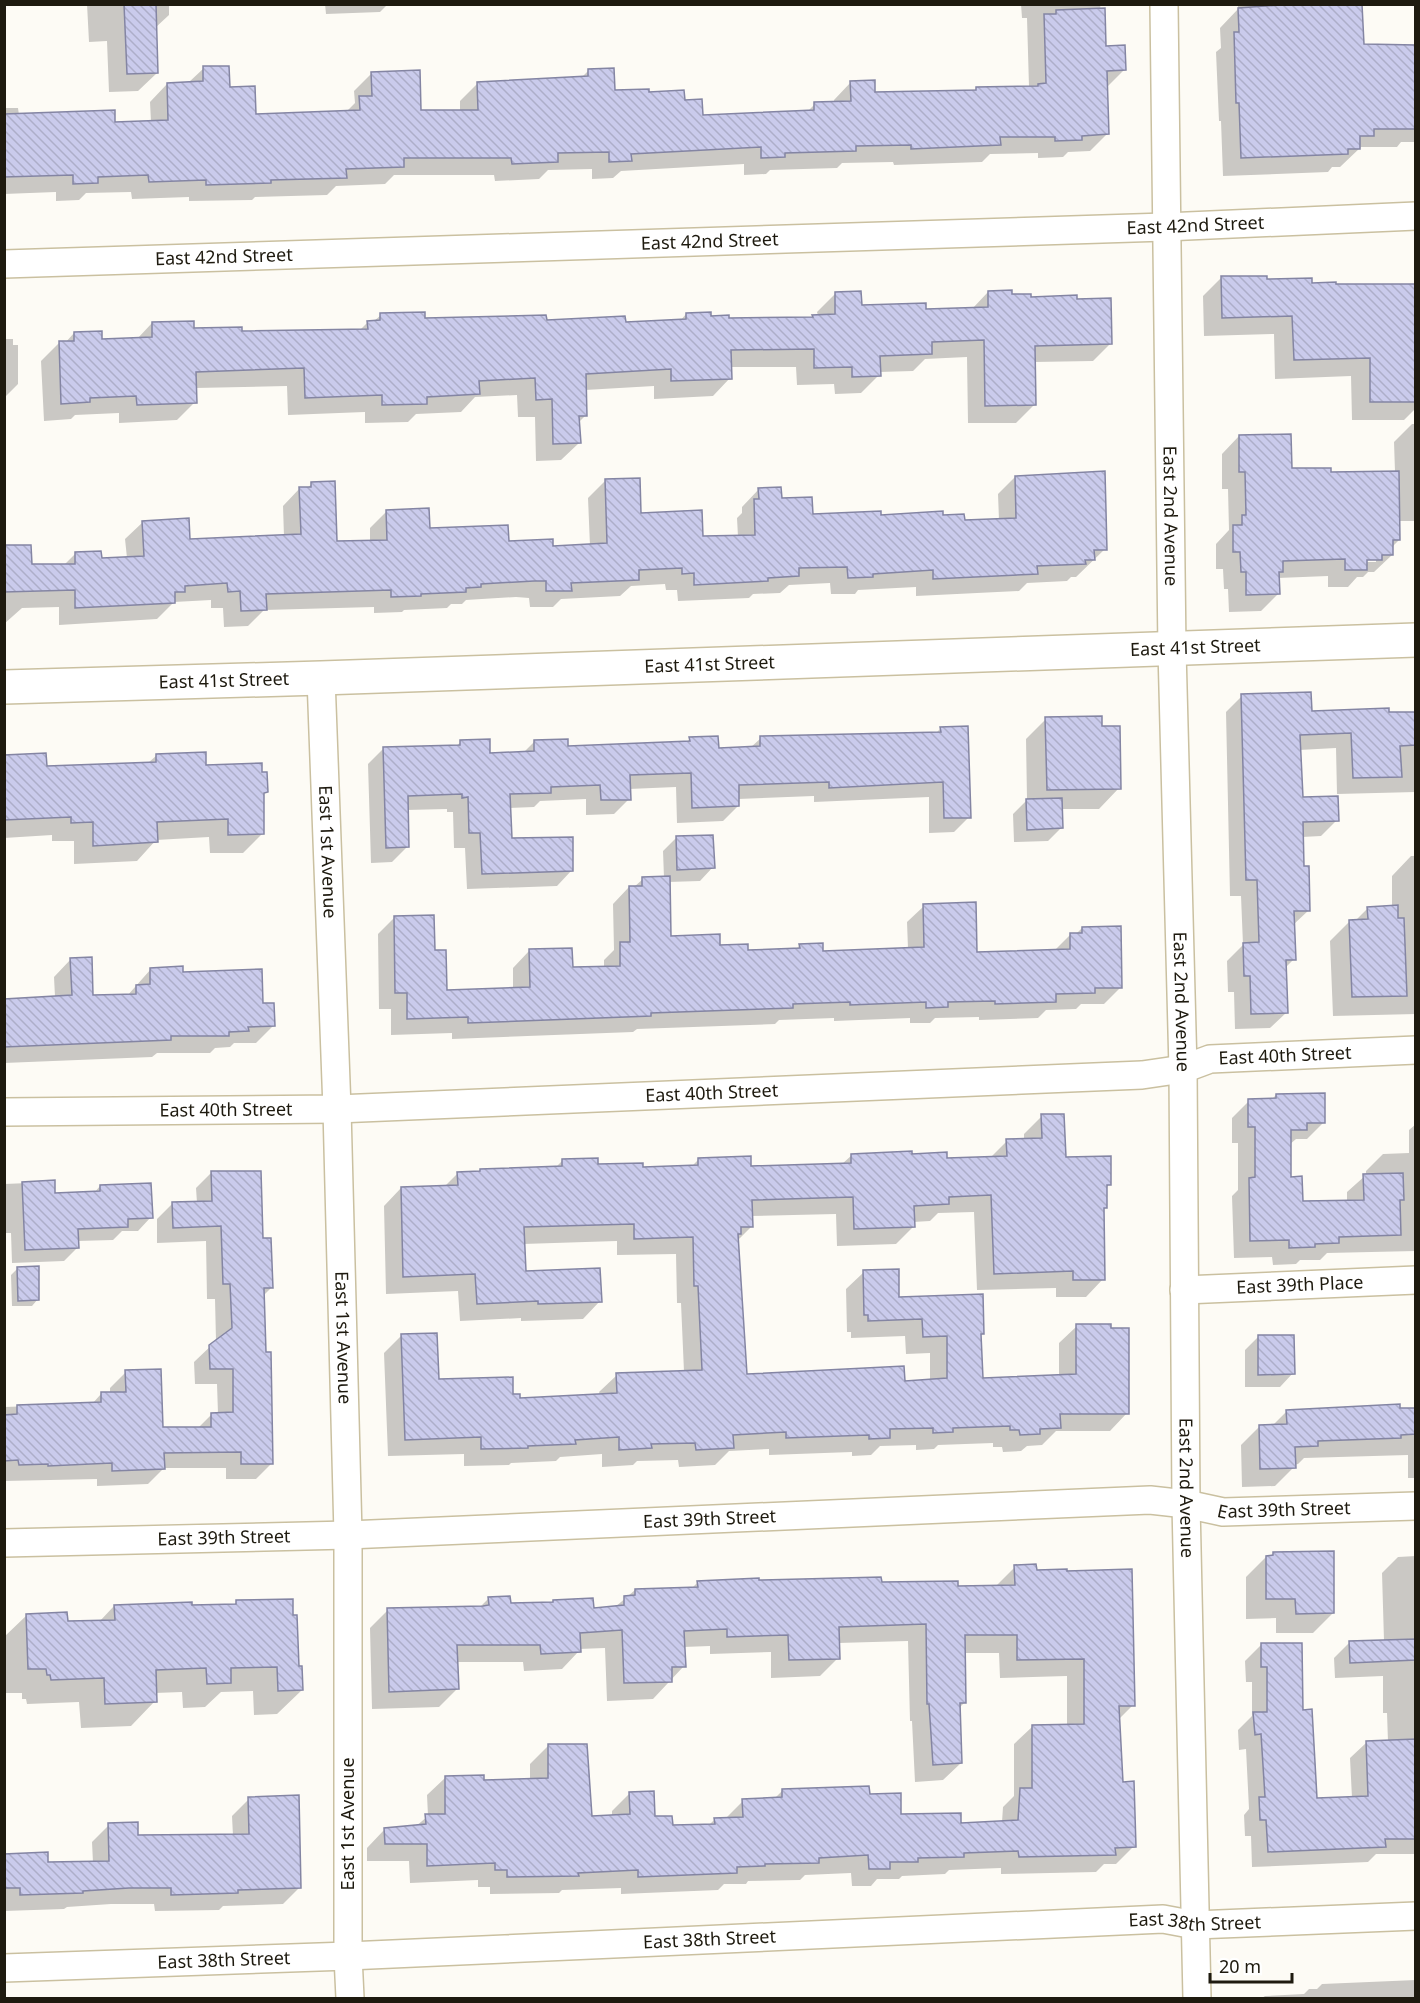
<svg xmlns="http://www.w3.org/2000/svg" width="1420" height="2003" viewBox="0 0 1420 2003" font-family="'Noto Sans',sans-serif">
	<defs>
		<pattern id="building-back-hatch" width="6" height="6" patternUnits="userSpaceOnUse" patternTransform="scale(1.5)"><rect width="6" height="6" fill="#cacbec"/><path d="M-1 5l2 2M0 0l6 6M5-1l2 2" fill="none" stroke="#adaec9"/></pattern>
	</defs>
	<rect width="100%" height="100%" fill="#fdfbf5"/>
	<path fill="#0003" fill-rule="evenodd" d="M87 4H169V15L155 28 157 73 138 91 109 92 107 41 89 42Z
		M325 4H388L380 12 326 14Z
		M1021 4H1100L1105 48 1124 70 1107 87V134L1090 151 1068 152 1063 157 1038 158V153L990 154 982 162 894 165 893 162 842 163 837 168 770 170 766 174 744 175V164L621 171 613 178 592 179V169L548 170 539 179 495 181 494 175H394L385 184 336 186 327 195 255 197 252 200 189 201V197L132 199 131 192 86 193 79 200 56 201V192L4 194V108H18L19 115 114 123 151 122 150 102 167 84 188 83 204 68 228 89 254 116 346 112 355 103 354 91 372 73 420 112H460V101L477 84 581 78 588 71 613 92 648 94 683 102 702 116 807 112 815 104 834 103V100L851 82 874 94 1029 87 1027 18H1022Z
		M1238 4H1362V45L1416 46V142H1401L1397 147H1361L1340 167H1332L1328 172 1223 176 1221 121H1219L1216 52 1221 48 1220 28 1238 9Z
		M1222 277 1334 286 1416 285V408L1404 420H1352L1351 376 1275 379 1274 334 1204 336 1203 296Z
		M988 292 1029 299 1076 301 1111 343 1093 361 1034 362V405L1016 423H968L967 357 925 359 913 371 879 372V375L861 393 835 394 834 384 797 385 796 367H730V378L713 396 654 399V386L585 390 586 415 578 423 579 443 561 460 536 461 535 417H518L517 395 475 397 461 412 416 414 408 422 365 423V412L288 415 287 386 195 388V402L177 420 119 423V413L75 415 71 419 44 421 41 361 59 343H65L74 333 101 340 137 339 152 323 193 330 241 332 360 330 368 322H373L381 315 424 320 624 323 680 321 686 314 728 319 811 318 818 316 817 312 835 294 860 306 925 311 972 309Z
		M4 339H13V345H18V384L4 398Z
		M1412 424H1416V521H1399V540L1392 547V555L1374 572H1368L1363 577H1357L1348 587H1328V576L1278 578V594L1261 611 1229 612 1228 589H1224L1223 569H1216V544L1229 530 1228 489H1222V454L1239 436 1290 470 1330 473 1395 472 1394 442ZM1376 558V562H1359V559Z
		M1015 477 1105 549 1076 577H1071L1067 581 1027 583 1019 591 916 596V587L858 590 855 594H831L830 583 789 585 780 593 753 594 749 598 678 601 677 590H666L665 584 631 586 620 596 561 599 553 607H530L529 598 516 597 466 600 462 604H451L447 608 404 610 402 612 374 613V607L264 610 248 626 224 627 223 608H211V600L174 602 157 619 59 625V607L22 608 4 624V547L30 566H63L76 553 100 560 127 558 125 539 143 522 189 541 284 537 283 506 300 488H307L312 484 336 543 370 542V528L387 511 428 529 552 548 590 546 588 498 605 481 640 515 702 538 738 537 737 518 742 513V507L759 489 812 515 942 517 963 522 999 520 998 494Z
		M1242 696 1311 712 1416 713V792L1337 794 1336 748 1299 750 1301 799 1337 820 1321 836 1302 837V868L1309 910 1293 925 1294 959 1285 968 1287 1012 1270 1028 1235 1029 1234 992H1228L1227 961 1243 945 1241 896H1230L1226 712Z
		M1046 719 1101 728 1119 788 1099 809H1061V828L1048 841 1014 842 1013 814 1027 800 1026 739Z
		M941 728 969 817 954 832 929 833V797L814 802V796L738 799V806L723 821 677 823 676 787 629 789V799L614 814 586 815V799L540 801 534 807 509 808 510 840 572 870 557 886 467 889 465 848H454L453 812H447V809L406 810 408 846 392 862 371 863 368 764 384 748 456 746 461 742 489 754 523 753 534 742 567 747 686 742 690 739 717 750 750 748 761 738 936 733Z
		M157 755 205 766 266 792 262 796V834L243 853H210L209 837 156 840 137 861 74 864V841H52V835L4 838V756L45 767 148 763Z
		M676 838 713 867 700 881 668 882 669 937 747 952 795 950 800 945 822 952 908 949 907 922 924 906 976 954 1054 951 1071 934H1076L1082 928 1121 987 1104 1004H1081L1076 1009 1046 1010 1038 1018 979 1020V1017L935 1018 930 1023H910V1018L834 1021V1018L779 1020 775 1024 637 1029 633 1032 452 1039V1033L391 1035V1009H379L378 934 394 918 434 952 445 992 513 989V968L529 951 571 969 604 968V960L614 950 613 904 629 887H634L643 879 664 878 663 851Z
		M1411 856H1416V1014L1333 1016 1330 941 1350 921H1355L1368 908 1392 907V876Z
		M71 959 92 997 127 996 151 969 182 974 262 1005 274 1025 256 1043H234L230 1047 215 1048 210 1053H157L152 1057 4 1063V999L55 997 54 977Z
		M1276 1095 1324 1122 1307 1139H1296L1289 1145V1178L1301 1203 1347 1202V1192L1366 1175V1171L1383 1154 1409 1153V1130L1416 1124V1251L1327 1253 1320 1260H1300L1296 1264 1273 1265 1272 1257 1234 1258 1232 1196 1238 1190V1143H1232V1118L1249 1101 1271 1100Z
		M1042 1116 1064 1158 1110 1184 1105 1188 1106 1207 1103 1210V1279L1086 1297H1056V1288L977 1290 974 1212 938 1213 930 1221 913 1222 914 1226 896 1244 837 1246 836 1214 751 1216 752 1226 737 1241 746 1375 903 1382 930 1381V1353L906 1354 905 1336 851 1338V1332H847L846 1289 864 1272 898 1299 983 1333 980 1336 982 1380 1059 1376V1343L1077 1326 1127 1413 1110 1431H1056L1042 1445 1027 1446 1021 1451 1003 1452 1002 1447H993V1443L938 1445 934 1449 916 1450V1445L880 1446 871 1455 852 1456V1452L769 1455V1449L729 1451 715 1465 679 1467 678 1460 637 1461 633 1465 602 1467V1454L560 1457 556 1461 511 1463 509 1465 464 1466V1454L388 1456 384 1353 401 1336 437 1380 512 1395 519 1400 600 1395 599 1392 617 1375 684 1372 681 1303H677L676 1254 617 1255V1241L523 1244 524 1272 600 1301 583 1319 521 1321V1318L460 1321 458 1291 386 1294 384 1206 401 1188 444 1187 458 1173 478 1172 480 1170 555 1168 562 1161 642 1169 691 1167 698 1160 750 1167 842 1164 852 1155 911 1156 945 1160 990 1158 1007 1141 1024 1140V1134Z
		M212 1172 261 1240 271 1288 263 1296 272 1463 256 1479H226V1468H164L148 1484 97 1486V1479L4 1481V1407L92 1404 101 1394H110V1388L126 1372 162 1429H197L212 1414H218L217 1384H195L194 1362 216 1341 215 1299H207L206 1241 157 1243V1219L172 1204 197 1203 196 1188Z
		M53 1182V1195L94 1193 100 1186 151 1217 138 1231H122L113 1240 77 1241 78 1247 64 1261 12 1263 11 1233H4V1184Z
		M17 1269 38 1299 32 1306H12L11 1275Z
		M1259 1336 1293 1373 1280 1387H1245V1350Z
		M1416 1409V1478H1408V1455L1304 1458 1298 1464 1294 1465V1467L1275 1486 1242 1487 1241 1445 1260 1426H1272L1287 1411Z
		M1273 1554 1333 1613 1313 1633H1276V1618L1246 1619V1577L1266 1557H1270Z
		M1416 1556V1854H1376L1368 1862 1252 1867 1251 1836H1245L1244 1815 1249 1809 1246 1749 1239 1750 1238 1730 1252 1716V1682H1246L1245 1661 1261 1645 1302 1711 1316 1800 1352 1798 1350 1758 1366 1743 1388 1742 1387 1713H1383V1676L1335 1678 1334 1658 1350 1642 1384 1641 1382 1573 1398 1557Z
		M1015 1567 1035 1571 1133 1705 1118 1720 1121 1783 1134 1846 1116 1864H1104L1096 1872 1001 1874V1868L949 1870 945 1874 902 1876 899 1879H877L871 1886H852L851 1873 805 1875 800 1880 748 1881 746 1884H724L718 1890 621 1894V1888L562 1890 559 1893 490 1894V1887H478V1880L410 1883 409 1861H367V1848L384 1830 415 1827 428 1816 427 1795 445 1778 483 1781 530 1780V1764L548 1746 590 1818 612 1817V1811L629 1794 653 1818 671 1827 708 1826 715 1819H725L743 1801 774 1799 783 1790 868 1796 900 1816 960 1824 1002 1822 1003 1807 1014 1796V1744L1032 1727 1067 1726V1676L1000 1678 999 1653H964V1703L958 1709 961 1763 943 1780 915 1782 912 1721H910L908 1641 838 1643V1658L820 1676 771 1678V1652L710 1654V1646L683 1647 684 1666 653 1699 607 1701 605 1648 579 1649V1651L562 1669 524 1671 523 1662H456L457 1689 439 1707 372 1709 370 1628 388 1610 480 1607 489 1598 509 1604 593 1609 614 1608 635 1590 691 1589 698 1582 758 1581 880 1584 957 1588 997 1587V1585Z
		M237 1602 297 1668 302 1690 277 1714 254 1715 253 1691 221 1692 205 1707 183 1708 182 1692 155 1693V1701L131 1726 81 1728 79 1702 27 1704 26 1699H22V1693H4V1637L27 1615 66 1623 99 1622 114 1606 233 1605Z
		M249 1799 300 1887 283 1904 223 1906 219 1910 155 1911 154 1904H111L67 1907 64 1909 4 1911V1855L47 1864 93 1863 92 1842 109 1825 136 1836H233L232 1816Z
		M1416 1980V1998H1262L1265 1996 1304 1994 1309 1989H1317L1322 1984Z"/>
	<path fill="url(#building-back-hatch)" stroke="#8485a3" stroke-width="1.5" d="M124 4H156L158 73 127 74Z
		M1295 4H1362L1364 44 1416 45V129H1374V136H1360V149H1348V154L1241 158 1239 103H1236L1234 32H1239L1238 8Z
		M1105 8 1106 46 1125 45 1126 70 1107 71 1109 134 1082 136V140L1055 141V137H1000L1001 145 911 149V145L856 146V151L785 153V157L761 158V147L631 154 632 161 609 162V152L558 153V162L512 164 511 158H404V167L346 169 347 178 271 180V183L206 185V180L149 182 148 175 98 177V183L73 184V175L4 177V114L115 110V122L168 120 167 83 203 81V66H229L230 87 255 86 256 114 360 110 359 96H372L371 72 420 70 421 110H478L477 82 588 76V69L614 68 615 90 649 89V92L684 90 685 100 702 99 703 115 814 110V102L851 101 850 81 875 80V92L976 90V87L1038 86V84L1046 83 1044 14H1056V10Z
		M1221 276H1267V279L1312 278V283L1336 282V284H1416V402H1370V358L1294 360 1292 316 1222 318Z
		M1012 290V294H1031V297L1077 295V299L1111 298 1112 344 1035 346 1036 405 985 406 984 340 932 342V354L880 356 881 376 852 377V367L814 368V349L731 350 732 379 671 381V369L586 374 587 416H579L581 443 553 444 552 399 536 400 535 378 479 381 480 394 427 397V404L382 405V395L305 398 304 368 196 372 197 403 137 405 136 396 90 398V402L61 404 59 341H74V332L102 331V339L152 337V322L194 321V328L242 327V331L368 329 367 321 380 320V313L425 312V318L546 315 547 320 625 316 626 322 686 319V313L711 312V316L729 315V318L813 317 812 315 835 314V292L861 291 862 305 926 303V309L988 307V291Z
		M1291 434 1292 468H1331V472L1399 471 1400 540H1393V555H1382V560H1367V570H1345V559L1283 561V572H1279L1280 594 1246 595V572H1241L1240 552H1233V525H1242V515H1246L1245 472H1239V435Z
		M1105 471 1107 550H1094L1095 560H1085L1086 564 1037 566 1038 574 933 579V570L873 574V577L848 578 847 567 799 568V576L768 578V581L694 585V573L682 574V568L639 570V580L571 583 572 591H546V581H534L481 584V587L466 588V592L421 594V596L391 597V590L266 594 267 610 241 611 240 591 228 592 227 583 185 586V592H175V603L75 608V590L4 592V545H31L32 564H75V552L101 551 102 558 144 556 142 521 189 518 190 539 301 534 299 487H311V482L335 481 337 541 387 540 386 510 429 508 430 528 508 525 509 541 553 539V546L607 543 605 479 640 478 641 513 702 510 703 536 755 535 754 499H759L758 488 781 487 782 498 812 497 813 514 881 511V515L943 511V515L964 514 965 520 1016 518 1015 476Z
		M1311 692 1312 711 1389 708V712H1416V745L1400 746 1402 777 1353 778 1351 733 1300 735 1303 797 1338 796 1339 821 1303 822 1304 866H1309L1310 911H1294L1296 960H1286L1288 1013 1251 1014 1250 976H1244L1243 943 1259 942 1257 880H1246L1241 694Z
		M1102 716V726H1120L1121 789 1047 790 1045 717Z
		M968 726 971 818H944L943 782 829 788V782L739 785V806L692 808 691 773 630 775 631 800H601L600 785 551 787V793L510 794 512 838 573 837V871L482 874 480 833H469L468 797 462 798V794L408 796 409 847 386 848 383 747 460 745V740L490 739V753L534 751V740L568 739V746L690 741 689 737 718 736 719 748 760 746V736L941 732 940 727Z
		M206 752V765L262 763V772H267L268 792 264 793V834L228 835V819L157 822 158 842 93 846V822L71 823V817L4 820V755L46 753 47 766 156 762V754Z
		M1062 798 1063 828 1027 830 1026 799Z
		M713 835 715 868 677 870 676 836Z
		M670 876 671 936 720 934V945L748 944V950L800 948 799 944 823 943V951L924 947 923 904 976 902 977 952 1070 949V933H1082V927L1121 926 1122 988H1095V993L1056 994V1002L995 1004V1001L948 1002V1007L926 1008V1002L850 1005V1002L793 1004V1008L651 1013V1016L468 1023V1017L407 1019V993H395L394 916 434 915 435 950H446L447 990 530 987 529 949 572 948 573 967 620 966V942H630L629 886H642V877Z
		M1398 905V918H1404L1407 996 1352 997 1349 920 1368 919 1367 907Z
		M92 957 93 995 136 994V985L150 984V968L183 966V972L262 969 263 1003H274L275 1026 248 1027 249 1031 229 1032V1036H171V1040L4 1047V999L72 995 70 958Z
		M1325 1093V1123H1307V1130H1291V1177L1302 1176 1303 1201 1364 1200 1363 1174 1403 1173 1404 1200H1400L1401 1235 1339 1237V1243L1315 1244V1247L1289 1248V1240L1250 1241 1249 1178 1255 1177V1127H1248V1099L1276 1098V1094Z
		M1041 1114H1064L1066 1157 1111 1156V1185H1107V1208H1104L1105 1280H1073V1271L994 1274 991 1195 949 1197V1204L914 1206 915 1227 854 1229 853 1197 752 1200 753 1227H741V1234H738L747 1374 904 1366 905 1381 947 1378V1336L923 1337 922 1319 868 1321V1315H864L863 1270 899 1269V1297L983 1294 984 1334H981L983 1378 1076 1374V1324H1111V1328H1129V1414H1060L1061 1428 1040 1429V1434L1020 1435 1019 1430H1010V1426L953 1428V1432L933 1433V1428L890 1429V1438L869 1439V1435L786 1438V1432L733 1435 734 1448 696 1450 695 1443 651 1444 652 1448 619 1450V1437L575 1440 576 1444 528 1446V1448L481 1449V1437L405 1440 401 1334 437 1333 439 1379 513 1377V1394H520V1398L617 1393 616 1373 702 1370 698 1286H694L693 1237 634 1239V1224L524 1227 526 1271 600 1268 602 1302 538 1304V1301L477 1304 475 1274 403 1277 401 1187 458 1185 457 1172 480 1171V1169L562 1166V1159L598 1158V1164L643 1163V1167L698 1165V1158L751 1156V1166L851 1163V1154L912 1151V1154L947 1152V1158L1007 1156 1006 1139 1042 1138Z
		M211 1171H261L263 1238H271L273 1288H264L266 1352H271L273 1464H241V1452L164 1453 165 1469 112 1471V1463L48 1466V1464L19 1465 18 1460 4 1461V1415L17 1414V1405L101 1402V1392H126L125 1370 161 1369 163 1427H211V1413L233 1412V1369H210L209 1345 232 1328 230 1284H223L221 1226 173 1228 172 1202 212 1201Z
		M55 1180V1193L100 1191V1185L151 1183 153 1218 128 1219V1227L78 1229 79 1248 25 1250 22 1182Z
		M39 1266V1300L18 1301 17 1267Z
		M1258 1335H1294L1295 1374 1258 1375Z
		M1400 1404V1408H1416V1434L1401 1435V1438L1318 1441V1446L1295 1447 1296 1468 1260 1469 1259 1425 1287 1424 1286 1410Z
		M1334 1551V1613L1296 1614 1295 1599H1266V1556L1273 1555V1552Z
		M1036 1564 1037 1570 1067 1569V1571L1132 1569 1135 1706H1119L1123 1782 1134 1781 1136 1847 1115 1848 1116 1855 1019 1857 1018 1851 964 1853V1857L918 1858V1862H890V1869H869L868 1855 819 1858V1863L765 1864V1866L737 1867V1873L638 1877V1870L578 1873 579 1876 507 1877V1870H495V1863L427 1866V1844H385L384 1828 426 1824 425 1814H445V1776L484 1775V1780L548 1778V1744H587L592 1816 630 1814 629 1792 654 1791 655 1816H672L673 1825 715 1824 714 1818 743 1817 742 1799 782 1797V1789L869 1786 870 1794 901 1793V1814L961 1813V1823L1018 1820 1020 1788H1032V1725L1084 1724V1659L1017 1660V1635H965L966 1703H960L962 1763 933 1765 929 1704H927L926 1624 839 1627 840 1659 789 1660 788 1635 727 1637V1629L684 1631 686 1667H672V1682L624 1683 622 1630 580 1633 581 1652 541 1654 540 1645H457L459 1689 389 1692 387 1608 483 1606 489 1605 488 1597 510 1596 511 1603 553 1602V1600L593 1598 594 1608 624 1605V1596L635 1595V1589L698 1587 697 1581 759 1578V1580L881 1577 882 1582 958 1581V1586L1015 1585 1014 1565Z
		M293 1599V1615H297L299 1666H302L303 1690 278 1691 277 1667 231 1668V1683L207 1684 206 1668 156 1670 157 1702 105 1704 104 1678 51 1680 50 1675H47L46 1669H28L26 1614 67 1612 68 1621 115 1620 114 1605 192 1602V1605L236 1604V1600Z
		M1416 1639V1660L1350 1663 1349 1641Z
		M1261 1643H1302L1303 1710 1312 1709 1317 1798 1368 1796 1366 1741 1416 1739V1839H1385L1386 1847 1268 1852 1266 1820H1260L1259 1797H1265L1261 1734 1255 1735 1253 1712H1267V1667H1261Z
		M299 1795 301 1888 238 1890V1893L171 1895V1888H129L83 1891V1893L20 1895V1888H4V1854L48 1852V1862L109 1861 108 1823 138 1822V1835L249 1834 248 1797Z"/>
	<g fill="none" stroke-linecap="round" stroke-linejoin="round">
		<defs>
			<g id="minor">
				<path id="s1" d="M1164 4 1172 650 1183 1069 1186 1504 1197 1998"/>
				<path id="s2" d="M4 264 1165 227 1416 216"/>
				<path id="s3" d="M321 678 337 1109 348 1535V1956L350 1998"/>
				<path id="s4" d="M4 1112 337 1109 1142 1075 1183 1069 1210 1059 1416 1050"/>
				<path id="s5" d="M1184 1290 1416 1280"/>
				<path id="s6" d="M4 1543 348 1535 1150 1500 1186 1504 1223 1512 1416 1506"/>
				<path id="s7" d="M4 1968 348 1956 1163 1919 1195 1925 1416 1916"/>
			</g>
			<g id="tertiary">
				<path id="s8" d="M4 687 321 678 1416 640"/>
			</g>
		</defs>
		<use href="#minor" stroke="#cac0a0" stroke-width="30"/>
		<use href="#tertiary" stroke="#cac0a0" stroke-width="36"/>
		<use href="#minor" stroke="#fff" stroke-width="27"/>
		<use href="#tertiary" stroke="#fff" stroke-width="33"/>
	</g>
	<g text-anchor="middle" stroke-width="4.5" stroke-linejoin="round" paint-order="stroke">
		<g font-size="18" fill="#1e1a0f" stroke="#fff">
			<text dy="6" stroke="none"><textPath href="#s2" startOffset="1192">East 42nd Street</textPath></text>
			<text dy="6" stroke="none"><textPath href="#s2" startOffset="706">East 42nd Street</textPath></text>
			<text dy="6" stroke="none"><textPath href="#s2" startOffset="220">East 42nd Street</textPath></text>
			<text dy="6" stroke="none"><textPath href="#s1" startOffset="512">East 2nd Avenue</textPath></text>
			<text dy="6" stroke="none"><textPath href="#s8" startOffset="1192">East 41st Street</textPath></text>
			<text dy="6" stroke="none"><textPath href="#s8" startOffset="706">East 41st Street</textPath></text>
			<text dy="6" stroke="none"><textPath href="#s8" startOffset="220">East 41st Street</textPath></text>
			<text dy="6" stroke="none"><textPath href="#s3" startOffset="174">East 1st Avenue</textPath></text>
			<text dy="6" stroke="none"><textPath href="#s1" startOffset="998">East 2nd Avenue</textPath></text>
			<text dy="6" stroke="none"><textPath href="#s4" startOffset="1284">East 40th Street</textPath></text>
			<text dy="6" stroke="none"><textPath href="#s4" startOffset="708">East 40th Street</textPath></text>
			<text dy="6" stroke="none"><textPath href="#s4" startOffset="222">East 40th Street</textPath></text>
			<text dy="6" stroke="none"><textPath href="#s5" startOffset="116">East 39th Place</textPath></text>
			<text dy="6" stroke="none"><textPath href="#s3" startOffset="660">East 1st Avenue</textPath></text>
			<text dy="6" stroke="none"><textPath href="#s1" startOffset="1484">East 2nd Avenue</textPath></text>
			<text dy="6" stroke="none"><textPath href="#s6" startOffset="1282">East 39th Street</textPath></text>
			<text dy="6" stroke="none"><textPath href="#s6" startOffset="706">East 39th Street</textPath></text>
			<text dy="6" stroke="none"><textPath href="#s6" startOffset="220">East 39th Street</textPath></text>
			<text transform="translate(348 1824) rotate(-90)" y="6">East 1st Avenue</text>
			<text dy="6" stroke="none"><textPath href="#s7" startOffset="1192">East 38th Street</textPath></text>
			<text dy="6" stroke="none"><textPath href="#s7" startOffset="706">East 38th Street</textPath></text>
			<text dy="6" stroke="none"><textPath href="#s7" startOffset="220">East 38th Street</textPath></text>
		</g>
	</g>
	<rect width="1420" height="2003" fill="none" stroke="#1e1a0f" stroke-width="12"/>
	<path d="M1210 1973v9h82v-9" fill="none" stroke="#1e1a0f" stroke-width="3"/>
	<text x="1219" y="1973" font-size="18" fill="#1e1a0f" stroke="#ffffff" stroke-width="4.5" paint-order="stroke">20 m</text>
</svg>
